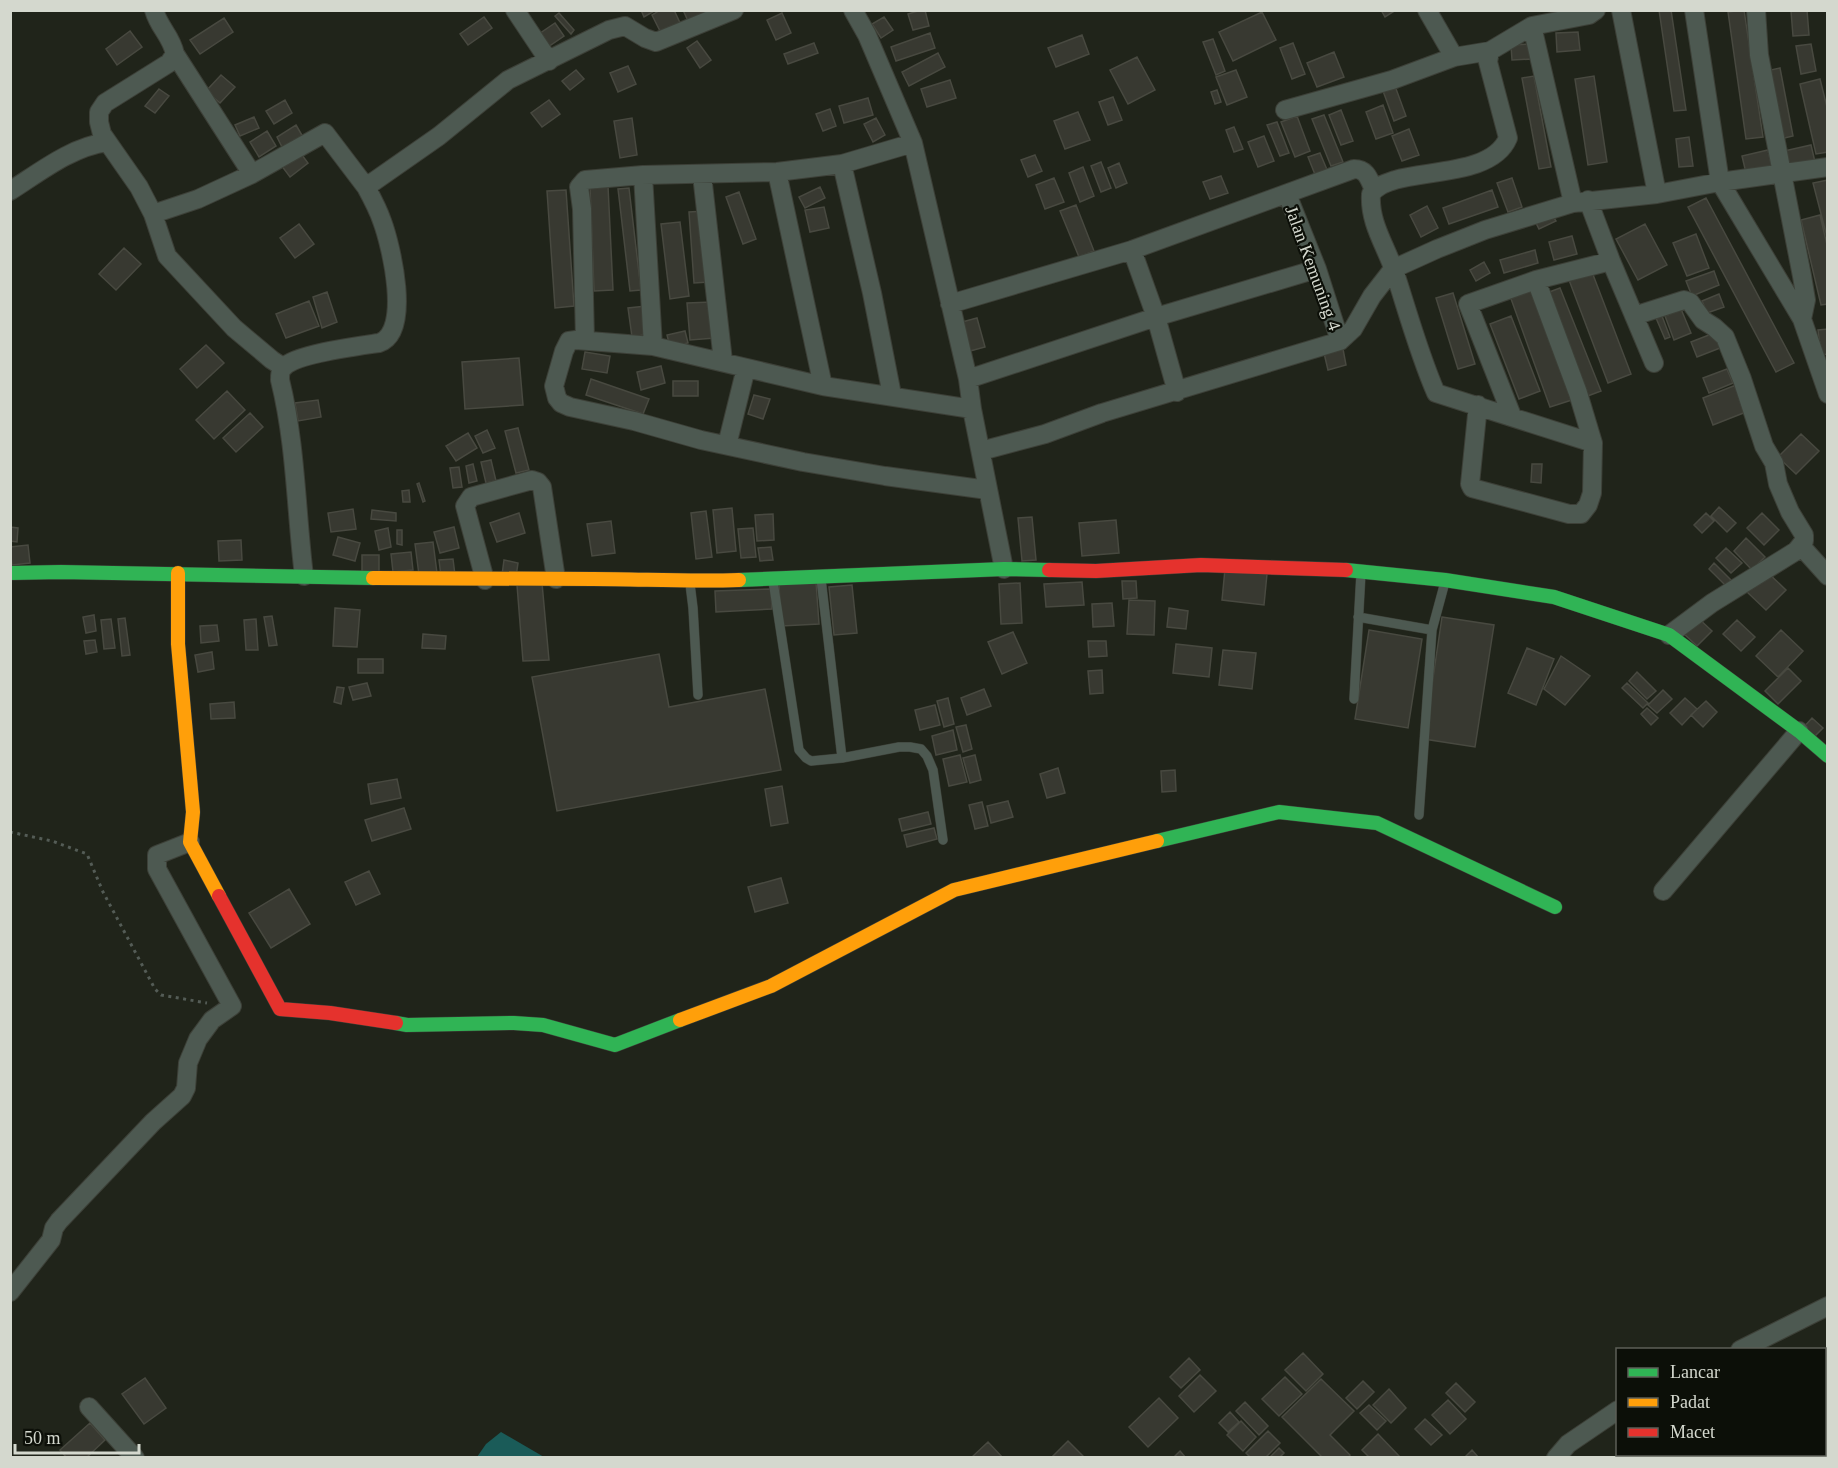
<svg xmlns="http://www.w3.org/2000/svg" width="1838" height="1468" viewBox="0 0 1838 1468" font-family="'Times New Roman',serif">
	<rect width="100%" height="100%" fill="#20241a"/>
	<path fill="#1a5b58" d="M501 1432 544 1457H477L486 1444Z"/>
	<path fill="#383931" stroke="#484940" stroke-width="1.5" d="M641 10H656L644 17Z
		M660 10H674L681 25 662 35 652 15Z
		M683 10H711L688 21Z
		M921 10H925L929 26 913 30 908 14Z
		M1381 10H1396L1385 17Z
		M1659 10H1671L1686 110 1674 111Z
		M1744 10 1763 137 1746 139 1728 12Z
		M1807 10 1809 35 1793 36 1791 11Z
		M1262 12 1276 40 1233 61 1219 32Z
		M559 13 574 30 571 34 555 16Z
		M782 13 791 33 776 40 767 20Z
		M484 17 492 28 468 45 460 34Z
		M884 17 893 30 881 38 872 24Z
		M224 18 233 32 200 54 190 40Z
		M555 23 564 36 545 49 536 36Z
		M130 31 142 47 117 65 106 49Z
		M1578 32 1580 50 1557 52 1556 33Z
		M930 33 935 48 896 61 891 47Z
		M1082 35 1089 54 1056 67 1048 48Z
		M1213 39 1225 71 1216 75 1203 42Z
		M697 41 711 60 700 68 687 48Z
		M814 43 818 53 788 64 784 54Z
		M1293 43 1305 74 1292 79 1280 48Z
		M1531 44 1532 59 1512 60 1511 45Z
		M1811 44 1816 71 1801 74 1796 46Z
		M1334 52 1344 77 1317 87 1307 63Z
		M938 53 945 67 909 86 902 72Z
		M1137 57 1155 90 1128 104 1110 70Z
		M628 66 636 84 618 92 610 73Z
		M1780 68 1793 136 1780 139 1766 71Z
		M576 70 584 79 570 90 562 81Z
		M1236 70 1247 97 1227 105 1216 77Z
		M221 75 235 87 220 103 206 91Z
		M1534 76 1551 167 1539 169 1522 78Z
		M1594 76 1607 162 1588 165 1575 79Z
		M1820 79 1828 111V152L1816 154 1800 84Z
		M950 80 956 98 927 107 921 89Z
		M1395 86 1406 116 1394 121 1383 91Z
		M159 89 169 96 155 113 145 106Z
		M1217 90 1221 102 1215 104 1211 92Z
		M1113 97 1122 120 1108 125 1099 102Z
		M868 98 873 115 844 123 839 106Z
		M285 100 292 113 274 124 266 111Z
		M549 100 560 114 542 127 531 113Z
		M1383 105 1393 133 1376 139 1366 112Z
		M830 109 836 126 823 131 816 114Z
		M1341 110 1353 141 1341 145 1329 115Z
		M1078 112 1090 140 1065 149 1054 121Z
		M1324 115 1343 162 1331 166 1312 119Z
		M1297 116 1310 151 1295 157 1281 122Z
		M254 117 259 128 240 136 235 125Z
		M632 118 637 155 620 158 614 121Z
		M876 118 885 135 873 142 864 124Z
		M1277 122 1289 153 1280 156 1267 125Z
		M296 125 303 137 283 149 277 137Z
		M1234 127 1243 149 1234 152 1226 130Z
		M1409 129 1419 155 1402 161 1392 136Z
		M267 131 276 146 259 157 250 142Z
		M1264 136 1274 161 1258 167 1248 142Z
		M1689 137 1693 166 1679 167 1676 139Z
		M1811 145 1815 162 1788 168 1784 151Z
		M1768 150 1772 167 1746 173 1742 156Z
		M299 151 308 163 290 177 281 165Z
		M1320 153 1328 172 1316 177 1308 157Z
		M1035 155 1042 171 1028 177 1021 160Z
		M1101 162 1111 188 1101 192 1091 166Z
		M1119 163 1127 183 1116 188 1108 168Z
		M1083 167 1094 196 1080 202 1069 173Z
		M1221 176 1228 193 1210 199 1203 182Z
		M1054 178 1064 202 1045 209 1036 185Z
		M1512 178 1522 207 1508 212 1497 183Z
		M1828 180V237H1827L1813 183Z
		M608 186 613 290 594 291 590 187Z
		M820 187 825 198 805 208 799 197Z
		M629 188 641 290 630 291 618 189Z
		M566 190 574 306 555 308 547 191Z
		M1492 190 1498 207 1449 224 1443 208Z
		M739 192 756 239 743 244 726 197Z
		M1706 198 1794 363 1776 372 1688 207Z
		M1076 205 1094 251 1079 257 1060 211Z
		M1427 206 1438 228 1421 237 1410 215Z
		M824 207 829 228 810 232 805 210Z
		M704 211 709 282 694 283 689 212Z
		M1550 212 1556 221 1539 229 1534 219Z
		M1820 215 1828 249V304L1821 305 1801 220Z
		M680 222 689 296 670 299 661 224Z
		M299 224 314 244 295 258 280 238Z
		M1645 224 1667 265 1638 280 1616 239Z
		M1696 234 1709 268 1687 276 1673 243Z
		M1572 236 1577 254 1554 260 1549 242Z
		M124 248 141 264 116 290 99 274Z
		M1535 250 1538 263 1504 273 1500 260Z
		M1484 262 1490 273 1476 281 1470 270Z
		M1714 271 1719 285 1692 296 1686 281Z
		M1592 272 1631 374 1608 383 1569 280Z
		M1535 288 1575 399 1550 407 1510 296Z
		M1560 288 1601 391 1585 397 1544 294Z
		M327 292 337 322 322 328 313 297Z
		M1453 293 1475 364 1458 369 1436 298Z
		M1719 294 1724 307 1707 313 1702 301Z
		M309 301 319 326 286 338 276 314Z
		M712 302 715 338 690 340 687 303Z
		M646 306 650 334 632 337 628 308Z
		M1681 309 1691 333 1674 340 1665 316Z
		M1511 316 1540 391 1519 399 1490 324Z
		M1662 316 1670 337 1665 339 1656 318Z
		M977 318 985 347 970 351 962 322Z
		M1828 329V354L1821 355 1818 330Z
		M685 331 688 343 670 347 667 335Z
		M1714 333 1720 348 1697 357 1691 342Z
		M206 345 224 363 197 388 180 369Z
		M1343 349 1346 365 1328 370 1324 353Z
		M585 352 610 356 607 373 582 369Z
		M519 358 523 405 465 409 462 362Z
		M661 366 665 383 641 390 637 372Z
		M1727 369 1733 383 1709 393 1703 378Z
		M591 379 649 399 643 414 586 395Z
		M673 381H698V396H673Z
		M1736 385 1746 412 1713 425 1703 398Z
		M227 391 245 410 214 439 196 420Z
		M754 395 770 399 763 419 748 414Z
		M318 400 321 417 298 421 295 403Z
		M250 413 263 427 236 452 223 438Z
		M518 428 529 470 516 473 505 431Z
		M487 430 495 448 483 453 475 436Z
		M468 433 477 448 456 461 446 446Z
		M1801 434 1819 451 1796 474 1778 457Z
		M491 460 496 481 486 483 481 462Z
		M473 464 477 481 469 483 466 466Z
		M1532 464H1542L1541 483 1531 482Z
		M459 467 462 487 453 488 450 468Z
		M419 483 425 501 423 502 417 484Z
		M409 490 410 502H403L402 491Z
		M1719 507 1736 523 1727 532 1711 516Z
		M732 508 736 551 717 553 713 510Z
		M353 509 356 529 331 532 328 513Z
		M372 510 396 513V521L371 519Z
		M706 511 712 557 696 559 691 513Z
		M519 513 525 533 497 542 490 523Z
		M1706 513 1714 521 1702 533 1694 525Z
		M1762 513 1779 530 1764 545 1747 528Z
		M773 514 774 540 757 541 755 515Z
		M1032 517 1036 560 1022 561 1018 518Z
		M1116 520 1119 553 1082 556 1079 523Z
		M611 521 615 553 592 556 587 524Z
		M10 527 18 528 17 542 10 541Z
		M454 527 459 548 440 553 434 532Z
		M388 528 391 547 379 550 375 531Z
		M753 528 756 557 741 558 738 529Z
		M397 530H402V545L397 544Z
		M338 537 360 543 355 561 333 555Z
		M1746 538 1765 557 1752 570 1734 551Z
		M241 540 242 560 219 561 218 541Z
		M433 542 437 573 419 575 415 544Z
		M28 545 30 563 12 565 10 547Z
		M771 547 773 560 760 561 758 548Z
		M1726 548 1742 563 1731 573 1716 558Z
		M411 552 413 570 393 572 391 554Z
		M362 555H379V572H362Z
		M453 559 455 575 441 576 439 560Z
		M504 560 518 563 516 577 502 575Z
		M1714 563 1731 580 1726 586 1709 569Z
		M1225 569 1267 574 1264 605 1222 600Z
		M1766 571 1786 590 1766 610 1746 591Z
		M1122 581H1136L1137 598 1123 599Z
		M816 582 819 624 781 626 779 584Z
		M1082 582 1084 605 1046 607 1044 584Z
		M542 583 549 660 523 661 517 585Z
		M1020 583 1022 623 1001 624 999 584Z
		M852 585 857 633 834 635 829 587Z
		M771 589 772 609 716 612 715 591Z
		M1129 600 1155 601 1154 635 1127 634Z
		M1112 603 1114 626 1093 627 1092 604Z
		M335 608 360 610 357 647 333 646Z
		M1169 608 1188 611 1186 629 1167 627Z
		M94 615 96 631 86 633 83 617Z
		M272 616 277 645 269 646 264 617Z
		M1442 617 1494 625 1475 747 1424 739Z
		M1697 617 1712 631 1697 646 1682 632Z
		M125 618 130 655 122 656 118 619Z
		M111 619 115 648 104 649 101 620Z
		M256 619 258 650H246L244 620Z
		M1737 620 1755 637 1741 651 1723 634Z
		M217 625 219 641 201 643 200 626Z
		M1369 630 1422 639 1408 728 1355 719Z
		M1781 630 1803 651 1778 677 1756 656Z
		M1013 632 1027 663 1002 674 988 642Z
		M423 634 446 636 445 649 422 648Z
		M95 640 97 652 86 654 84 641Z
		M1088 641H1106L1107 656 1089 657Z
		M1176 644 1212 648 1209 677 1173 673Z
		M1527 648 1554 659 1536 705 1508 693Z
		M1223 650 1256 653 1252 689 1219 685Z
		M212 652 214 669 198 672 195 655Z
		M659 654 669 707 765 689 781 770 557 811 532 677Z
		M1561 656 1590 676 1565 705 1544 689Z
		M358 659H383V673H358Z
		M1788 668 1801 681 1778 704 1765 691Z
		M1102 670 1103 693 1090 694 1088 671Z
		M1637 672 1656 691 1647 699 1629 681Z
		M367 683 371 696 353 700 349 687Z
		M1627 683 1648 703 1643 708 1622 688Z
		M337 687 344 688 341 704 334 702Z
		M984 689 991 706 967 715 961 698Z
		M1663 690 1672 699 1657 713 1648 705Z
		M948 698 954 724 944 727 937 701Z
		M1685 698 1697 709 1682 725 1670 713Z
		M1706 701 1717 712 1703 727 1691 715Z
		M234 702 235 718 211 719 210 704Z
		M935 705 940 725 920 730 915 710Z
		M1647 708 1658 718 1651 725 1641 714Z
		M1812 718 1823 728 1814 737 1803 728Z
		M966 725 972 749 963 752 956 727Z
		M953 730 957 750 936 755 932 736Z
		M960 755 967 782 949 786 943 759Z
		M975 755 981 780 970 783 963 758Z
		M1058 768 1065 793 1047 798 1040 774Z
		M1175 770 1176 791 1162 792 1161 771Z
		M397 779 401 798 371 804 368 784Z
		M782 786 788 823 771 826 765 789Z
		M1008 801 1013 817 991 823 987 806Z
		M982 802 988 826 975 829 969 805Z
		M404 808 411 829 372 841 365 820Z
		M928 812 931 824 902 831 899 819Z
		M934 828 937 839 907 847 904 835Z
		M369 871 380 894 356 905 345 882Z
		M781 878 788 903 755 912 748 887Z
		M289 889 310 924 271 948 249 913Z
		M1303 1353 1323 1374 1306 1391 1285 1370Z
		M1189 1358 1200 1370 1181 1388 1170 1377Z
		M1200 1375 1216 1391 1194 1412 1179 1396Z
		M1285 1377 1302 1394 1279 1416 1262 1399Z
		M145 1378 166 1408 144 1424 122 1394Z
		M1321 1379 1354 1411 1330 1435 1350 1455 1348 1458H1323L1282 1417Z
		M1363 1381 1374 1392 1357 1409 1346 1398Z
		M1456 1383 1475 1402 1465 1412 1446 1393Z
		M1389 1389 1406 1408 1391 1423 1373 1405Z
		M1159 1398 1178 1418 1148 1447 1129 1427Z
		M1448 1400 1466 1419 1450 1434 1432 1415Z
		M1245 1402 1268 1426 1259 1435 1236 1411Z
		M1369 1405 1386 1421 1377 1430 1360 1413Z
		M1230 1412 1239 1422 1228 1432 1219 1423Z
		M1425 1419 1442 1435 1431 1445 1415 1429Z
		M1241 1421 1256 1437 1243 1451 1227 1435Z
		M90 1423 105 1440 86 1458H67L60 1450Z
		M1268 1431 1280 1443 1265 1458H1251L1246 1453Z
		M1378 1434 1400 1457 1399 1458H1370L1362 1450Z
		M1068 1441 1084 1457 1051 1458Z
		M988 1442 1003 1458H972V1457Z
		M1279 1448 1284 1453 1279 1458H1269Z
		M1472 1450 1479 1458H1464Z
		M1180 1451 1186 1458H1173Z"/>
	<g fill="none" stroke-linecap="round" stroke-linejoin="round">
		<defs>
			<path id="lane" d="M821 579 842 758
				M773 581 799 750 806 758 811 761 842 758 899 747H910L921 749 927 756 933 770 943 840
				M690 584 693 608 698 695
				M1358 617 1432 630
				M1354 699 1361 573
				M1419 815 1432 630 1445 582"/>
			<path id="street" d="M154 10C159 28 171 35 175 54L169 63 105 103 99 112V122L102 134 139 187 153 214 167 256 234 328 272 360 283 367
				M515 10 549 61
				M853 10 867 35 913 143 968 379 972 409 1004 569
				M1427 10 1454 57 1490 51
				M1621 10 1657 194
				M1694 10 1720 182 1802 319 1828 394
				M1756 10 1759 55 1802 276 1806 300 1802 319
				M1532 26 1573 203
				M175 54 252 174
				M1285 110 1392 80 1454 57
				M842 164 872 293 892 395
				M777 172 823 386
				M643 175 653 346
				M702 175 723 361
				M10 191C40 172 71 147 107 142
				M1287 194 1317 269 1340 341
				M1588 200 1611 261 1654 363
				M153 214 198 199 252 174 325 133 366 187
				M1132 250 1156 317 1177 392
				M950 304 1132 250 1354 169C1367 169 1369 179 1374 190
				M1634 316 1684 300 1690 302 1703 320 1714 327 1725 337 1742 379 1764 446 1774 463 1778 484 1790 512 1804 535V541L1796 551 1712 603 1669 635
				M585 340 582 209 579 187 585 180 643 175 777 172 842 164 913 143
				M968 379 1156 317 1317 269
				M1478 405 1470 484 1472 488 1569 514H1581L1588 505 1592 493 1593 443 1578 393 1536 280
				M972 409 823 386 653 346 576 340 569 341 564 351 554 386 557 398 561 403 570 407 634 421 701 440 803 462 885 476 988 490
				M1512 416 1468 304 1536 280 1611 261
				M1593 443 1436 393C1419 354 1408 313 1395 273 1386 246 1369 223 1371 194 1378 185 1386 183 1395 180 1428 170 1493 174 1508 138L1488 62 1490 51 1532 26 1589 15 1596 10
				M727 445 746 368
				M981 451 1045 434 1102 413 1340 341 1353 329 1372 296 1393 269 1437 249 1485 230 1573 203 1657 194 1720 182 1828 167
				M1801 546 1828 576
				M304 576C296 511 296 444 280 380 280 375 280 370 284 367 296 354 359 346 379 343 412 332 391 245 382 221 378 209 372 198 366 187L439 136 508 80 609 30 625 26 645 38 656 42 734 10
				M485 580 465 506 471 497 532 480 538 482 542 487 556 579
				M1663 891 1799 731
				M10 1292 51 1240 54 1228 59 1221 153 1122 182 1096 186 1088 188 1063 198 1039 212 1020 232 1006 157 869V855L190 842
				M1740 1350 1828 1306
				M89 1407 135 1458
				M1556 1458 1568 1444 1618 1410"/>
			<path id="fast" d="M1346 570 1445 580 1554 597 1669 635 1799 731 1828 756
				M10 573 61 572 373 578
				M739 580 1004 569 1049 570
				M1157 841 1279 812 1377 823 1555 907
				M396 1023 407 1025 514 1023 543 1025 615 1045 680 1020"/>
			<path id="slow" d="M178 573V644L193 812 190 842 219 896
				M373 578C446 579 519 579 593 579 641 579 690 582 739 580
				M680 1020 771 986 954 890 1157 841"/>
			<path id="jam" d="M1049 570 1096 571 1201 565 1346 570
				M219 896 280 1009 330 1013 396 1023"/>
		</defs>
		<use href="#lane" stroke="#3d4038" stroke-width="10"/>
		<use href="#street" stroke="#3d4038" stroke-width="20"/>
		<use href="#fast" stroke="#3d4038" stroke-width="15"/>
		<use href="#slow" stroke="#3d4038" stroke-width="15"/>
		<use href="#jam" stroke="#3d4038" stroke-width="15"/>
		<path stroke="#545c56" stroke-width="3" stroke-dasharray="3 4.5" stroke-linecap="butt" d="M10 832 52 841 87 854 103 892 155 989 161 995 207 1003"/>
		<use href="#lane" stroke="#4d5951" stroke-width="9"/>
		<use href="#street" stroke="#4d5951" stroke-width="18"/>
		<use href="#fast" stroke="#30b455" stroke-width="14"/>
		<use href="#slow" stroke="#ff9f0a" stroke-width="14"/>
		<use href="#jam" stroke="#e5322d" stroke-width="14"/>
	</g>
	<g text-anchor="middle" stroke-width="4.5" stroke-linejoin="round" paint-order="stroke">
		<g font-size="18" fill="#d4d8ce" stroke="#0c0f08">
			<text transform="translate(1313 268) rotate(70)" y="6">Jalan Kemuning 4</text>
		</g>
	</g>
	<rect width="1838" height="1468" fill="none" stroke="#d4d8ce" stroke-width="24"/>
	<rect x="1616" y="1348" width="210" height="108" fill="#0c0f08" stroke="#5c5f57" stroke-width="1.5"/>
	<rect x="1628" y="1368" width="30" height="9" fill="#30b455" stroke="#5c5f57" stroke-width="1.5"/>
	<text x="1670" y="1378" font-size="18" fill="#d4d8ce">Lancar</text>
	<rect x="1628" y="1398" width="30" height="9" fill="#ff9f0a" stroke="#5c5f57" stroke-width="1.5"/>
	<text x="1670" y="1408" font-size="18" fill="#d4d8ce">Padat</text>
	<rect x="1628" y="1428" width="30" height="9" fill="#e5322d" stroke="#5c5f57" stroke-width="1.5"/>
	<text x="1670" y="1438" font-size="18" fill="#d4d8ce">Macet</text>
	<path d="M15 1444v9h124v-9" fill="none" stroke="#d4d8ce" stroke-width="3"/>
	<text x="24" y="1444" font-size="18" fill="#d4d8ce" stroke="#0c0f08" stroke-width="4.5" paint-order="stroke">50 m</text>
</svg>
